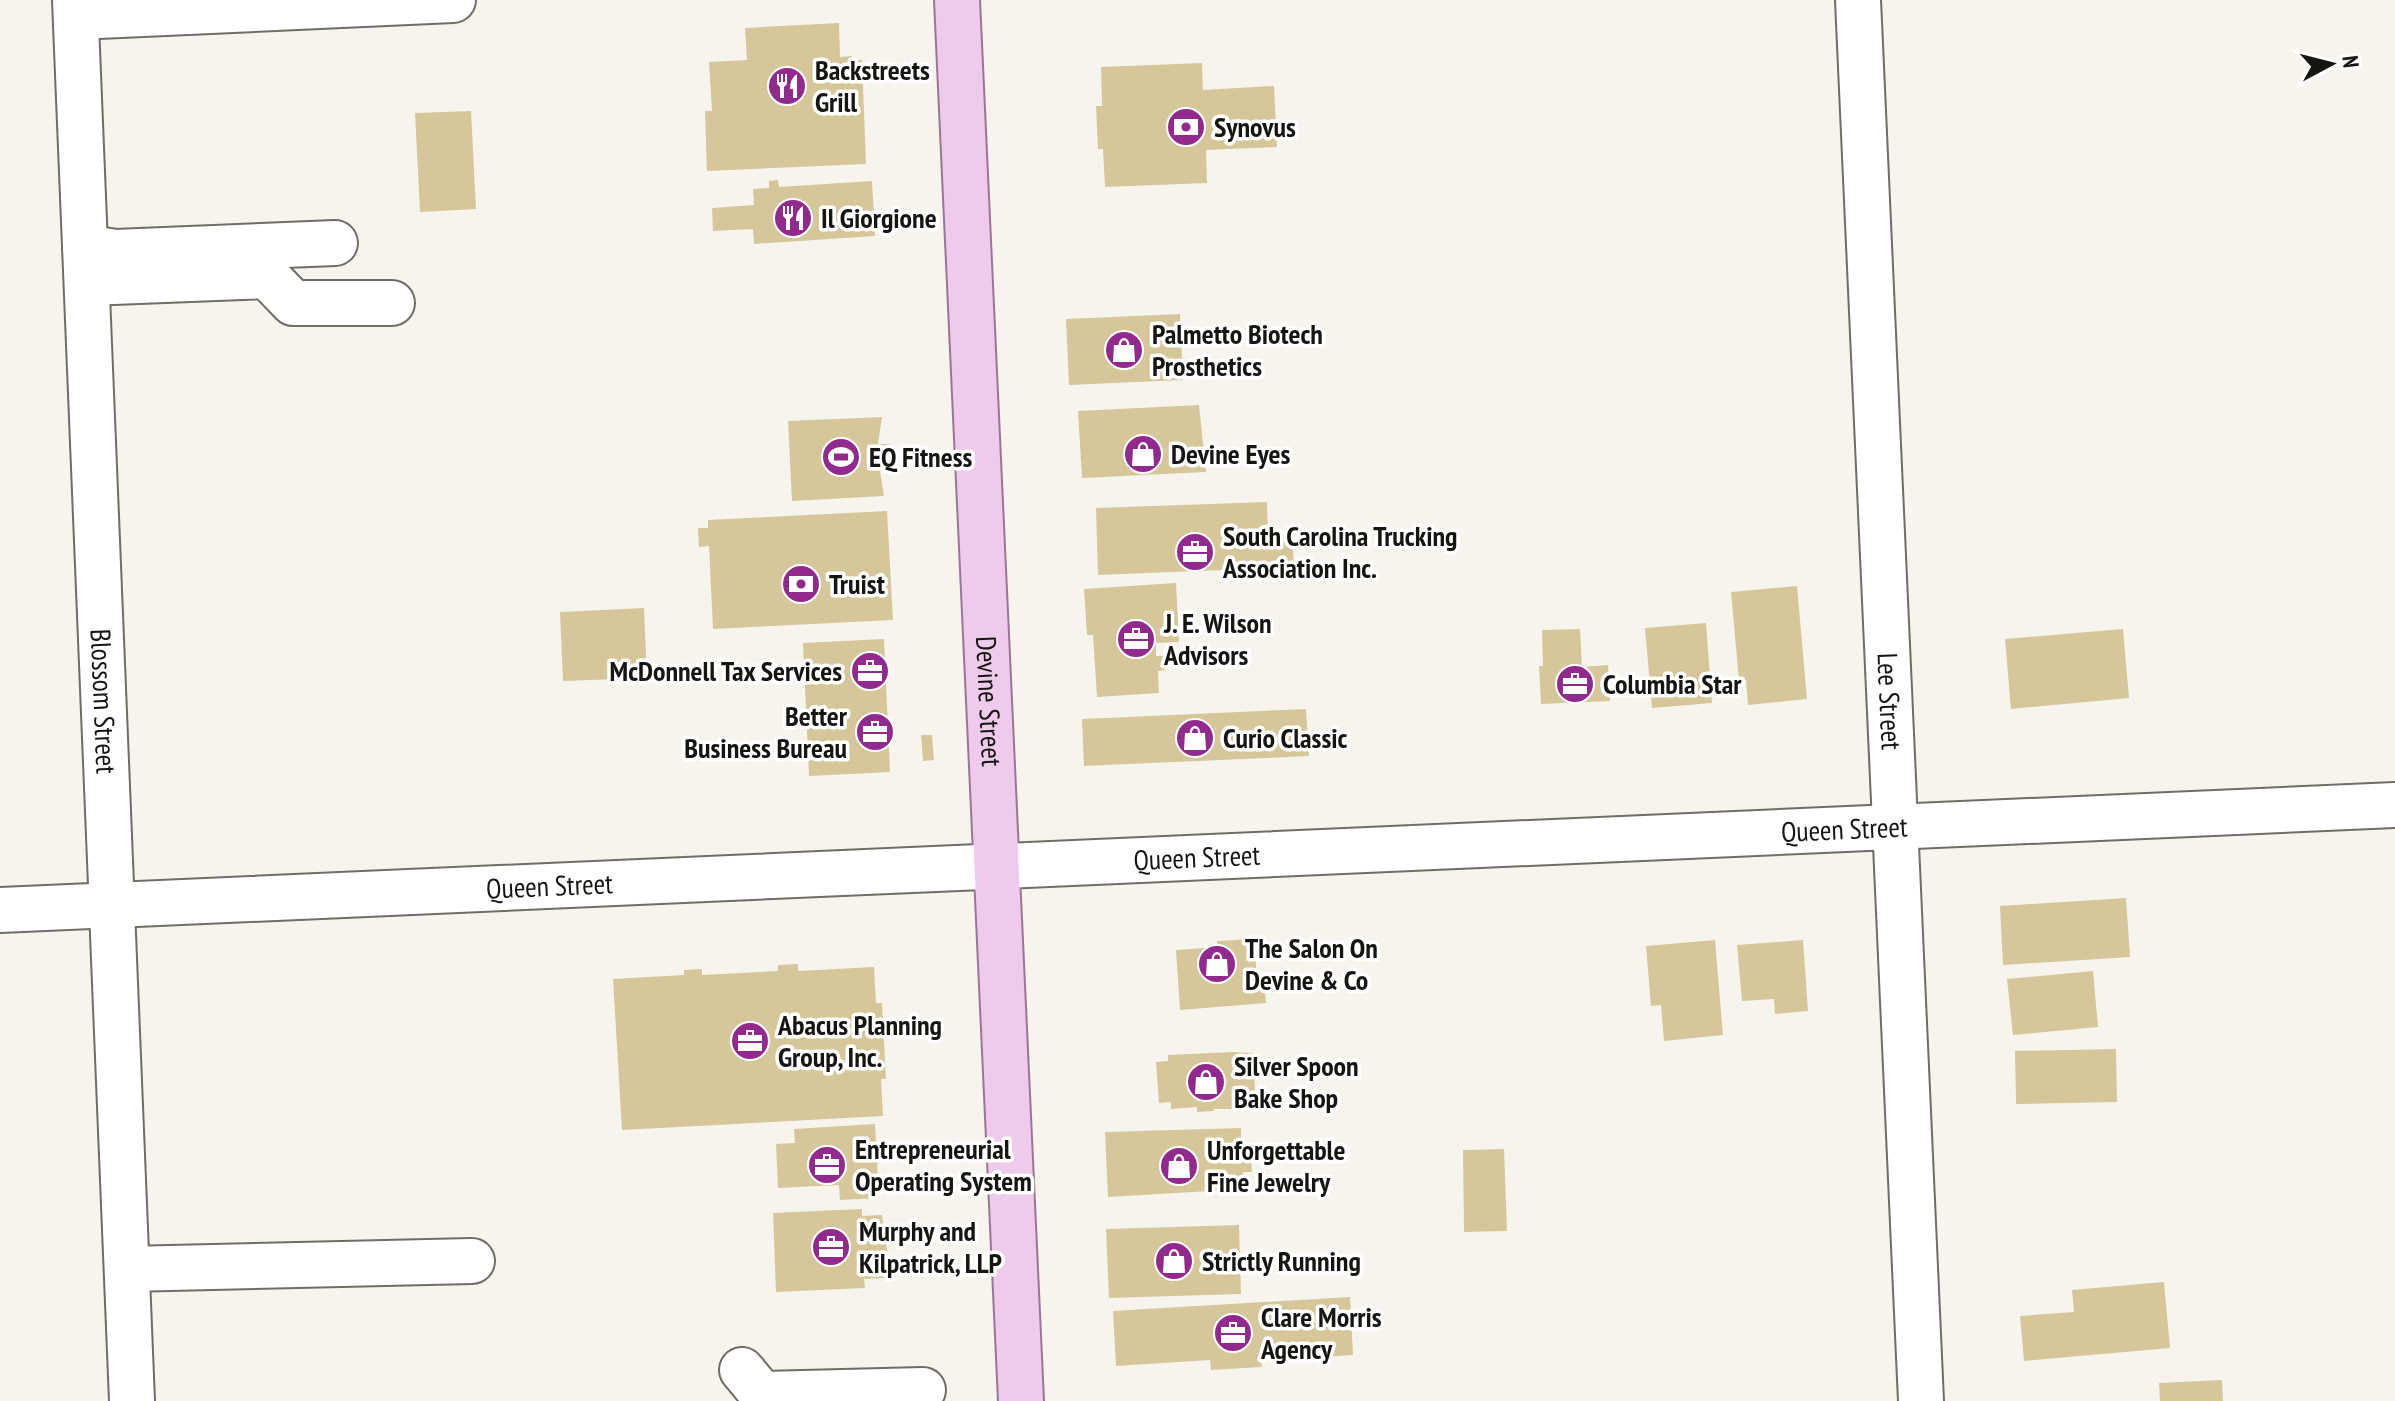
<svg xmlns="http://www.w3.org/2000/svg" width="2395" height="1401" viewBox="0 0 2395 1401" font-family="'PT Sans Narrow',sans-serif">
	<rect width="100%" height="100%" fill="#f7f4ed"/>
	<path fill="#d6c79b" d="M839 23 840 57 852 56V60H862L866 164 707 171 705 111H712L709 62 747 60 745 28Z
		M1202 63 1203 90 1274 86 1277 147 1206 150 1207 183 1105 187 1103 149H1098L1096 106H1102L1101 67Z
		M471 111 476 209 420 212 415 113Z
		M778 180 779 187 872 181 875 236 754 244 753 229 713 231 712 208 754 205 753 189 769 188V181Z
		M1180 314 1183 380 1069 385 1066 319Z
		M1199 405 1206 472 1082 478 1078 411Z
		M882 417 878 444H891L892 470 880 471 884 496 792 501 788 421Z
		M1267 502 1268 536 1292 535 1294 567 1098 575 1096 508Z
		M887 511 893 620 713 629 709 546 699 547 698 528H708V520Z
		M1176 583 1179 642 1156 643V656H1164L1165 670 1158 671 1159 693 1097 697 1093 635H1087L1084 589Z
		M1797 586 1807 699 1748 705 1746 680H1739L1731 592Z
		M644 608 647 678 563 681 560 612Z
		M1706 623 1712 703 1652 708 1645 628Z
		M1580 629 1582 667 1608 665 1610 701 1541 704 1539 666H1543L1542 630Z
		M2123 629 2129 698 2011 709 2005 639Z
		M884 639 890 772 809 776 803 643Z
		M1306 709 1309 756 1084 766 1082 719Z
		M921 735H932L934 760 923 761Z
		M2126 898 2130 957 2003 965 2000 906Z
		M1254 939 1257 979 1264 978 1266 1003 1180 1010 1176 950 1218 947 1217 941Z
		M1715 940 1723 1035 1664 1041 1661 1005 1651 1006 1646 946Z
		M1803 940 1808 1011 1775 1014 1774 999 1742 1001 1737 945Z
		M798 964V971L874 967 876 1003H882L886 1079H881L883 1116 622 1130 613 979 684 975V970L702 969V975L778 971V965Z
		M2093 971 2098 1027 2013 1035 2007 979Z
		M2116 1049 2117 1102 2016 1104 2015 1051Z
		M1233 1052 1253 1053 1256 1109H1213L1214 1111 1197 1112V1107L1171 1109V1102L1159 1103 1156 1062 1168 1061V1055Z
		M875 1124 879 1198 840 1200 839 1185 778 1188 776 1144 795 1143 794 1129Z
		M1241 1128 1242 1160H1251L1252 1172H1243L1244 1189 1108 1197 1105 1132Z
		M1504 1149 1507 1231 1464 1232 1463 1150Z
		M862 1209V1216L882 1215 888 1257H883L884 1278 864 1279 865 1288 776 1292 773 1213Z
		M1239 1225 1241 1294 1109 1298 1106 1229Z
		M2164 1282 2170 1348 2024 1361 2020 1316 2074 1312 2072 1290Z
		M1350 1297 1353 1355 1261 1361 1262 1367 1211 1370 1210 1360 1116 1366 1113 1311Z
		M2222 1380 2223 1401H2160L2159 1383Z"/>
	<g fill="none" stroke-linecap="round" stroke-linejoin="round">
		<defs>
			<g id="minor">
				<path id="s1" d="M75 0 132 1401"/>
				<path id="s2" d="M1858 0 1921 1401"/>
				<path d="M76 17 453 0"/>
				<path d="M85 247 115 252 335 243"/>
				<path d="M87 283 267 276 293 303H392"/>
				<path id="s3" d="M0 910 2395 805"/>
				<path d="M127 1269 472 1261"/>
				<path d="M742 1370 762 1394 923 1390"/>
			</g>
			<g id="major">
				<path id="s4" d="M957 0 1021 1401"/>
			</g>
		</defs>
		<use href="#minor" stroke="#6f6d66" stroke-width="48"/>
		<use href="#major" stroke="#9b7596" stroke-width="48"/>
		<use href="#minor" stroke="#fff" stroke-width="44"/>
		<use href="#major" stroke="#eecbeb" stroke-width="44"/>
	</g>
	<defs>
		<symbol id="restaurant-disc" viewBox="-11 -11 22 22"><circle r="9.5" fill="#922a8e" stroke="#fff"/><path d="M-5-6h1v4h1v-4h1v4h1v-4h1v5L-1.5 .5V6h-2V.5L-5-1ZM5-6V6H3V1.5H1.5Q1.5-4 5-6Z" fill="#fff"/></symbol>
		<symbol id="bank-disc" viewBox="-11 -11 22 22"><circle r="9.5" fill="#922a8e" stroke="#fff"/><path d="M-6-4H6V4H-6ZM0-2.3a2.3 2.3 0 1 0 0 4.6a2.3 2.3 0 1 0 0-4.6Z" fill="#fff"/></symbol>
		<symbol id="shop-disc" viewBox="-11 -11 22 22"><circle r="9.5" fill="#922a8e" stroke="#fff"/><path d="M-5-2.5h2.3a2.7 3.5 0 0 1 5.4 0H5L5.5 6h-11ZM-1.5-2.5h3a1.5 2.3 0 0 0-3 0Z" fill="#fff"/></symbol>
		<symbol id="stadium-disc" viewBox="-11 -11 22 22"><circle r="9.5" fill="#922a8e" stroke="#fff"/><path d="M0-5a6.5 5 0 1 0 0 10a6.5 5 0 1 0 0-10ZM-3.5-1.8h7v3.6h-7Z" fill="#fff"/></symbol>
		<symbol id="office-disc" viewBox="-11 -11 22 22"><circle r="9.5" fill="#922a8e" stroke="#fff"/><path d="M-6-3h4V-5.5h4V-3h4V5H-6ZM-1-4.5V-3h2v-1.5ZM-6 0V1H6V0Z" fill="#fff"/></symbol>
	</defs>
	<g fill-rule="evenodd">
		<use href="#restaurant-disc" x="765" y="64" width="44" height="44"/>
		<use href="#bank-disc" x="1164" y="105" width="44" height="44"/>
		<use href="#restaurant-disc" x="771" y="196" width="44" height="44"/>
		<use href="#shop-disc" x="1102" y="328" width="44" height="44"/>
		<use href="#shop-disc" x="1121" y="432" width="44" height="44"/>
		<use href="#stadium-disc" x="819" y="435" width="44" height="44"/>
		<use href="#office-disc" x="1173" y="530" width="44" height="44"/>
		<use href="#bank-disc" x="779" y="562" width="44" height="44"/>
		<use href="#office-disc" x="1114" y="617" width="44" height="44"/>
		<use href="#office-disc" x="848" y="649" width="44" height="44"/>
		<use href="#office-disc" x="1553" y="662" width="44" height="44"/>
		<use href="#office-disc" x="853" y="710" width="44" height="44"/>
		<use href="#shop-disc" x="1173" y="716" width="44" height="44"/>
		<use href="#shop-disc" x="1195" y="942" width="44" height="44"/>
		<use href="#office-disc" x="728" y="1019" width="44" height="44"/>
		<use href="#shop-disc" x="1184" y="1060" width="44" height="44"/>
		<use href="#office-disc" x="805" y="1143" width="44" height="44"/>
		<use href="#shop-disc" x="1157" y="1144" width="44" height="44"/>
		<use href="#office-disc" x="809" y="1225" width="44" height="44"/>
		<use href="#shop-disc" x="1152" y="1239" width="44" height="44"/>
		<use href="#office-disc" x="1211" y="1311" width="44" height="44"/>
	</g>
	<g text-anchor="middle" stroke-width="7" stroke-linejoin="round" paint-order="stroke">
		<g font-size="28" font-weight="bold" fill="#161512" stroke="#fff" text-anchor="start">
			<text x="815" y="80">Backstreets<tspan x="815" dy="32">Grill</tspan></text>
			<text x="1214" y="137">Synovus</text>
			<text x="821" y="228">Il Giorgione</text>
			<text x="1152" y="344">Palmetto Biotech<tspan x="1152" dy="32">Prosthetics</tspan></text>
			<text x="1171" y="464">Devine Eyes</text>
			<text x="869" y="467">EQ Fitness</text>
			<text x="1223" y="546">South Carolina Trucking<tspan x="1223" dy="32">Association Inc.</tspan></text>
			<text x="829" y="594">Truist</text>
			<text x="1164" y="633">J. E. Wilson<tspan x="1164" dy="32">Advisors</tspan></text>
			<text x="842" y="681" text-anchor="end">McDonnell Tax Services</text>
			<text x="1603" y="694">Columbia Star</text>
			<text x="847" y="726" text-anchor="end">Better<tspan x="847" dy="32">Business Bureau</tspan></text>
			<text x="1223" y="748">Curio Classic</text>
			<text x="1245" y="958">The Salon On<tspan x="1245" dy="32">Devine &amp; Co</tspan></text>
			<text x="778" y="1035">Abacus Planning<tspan x="778" dy="32">Group, Inc.</tspan></text>
			<text x="1234" y="1076">Silver Spoon<tspan x="1234" dy="32">Bake Shop</tspan></text>
			<text x="855" y="1159">Entrepreneurial<tspan x="855" dy="32">Operating System</tspan></text>
			<text x="1207" y="1160">Unforgettable<tspan x="1207" dy="32">Fine Jewelry</tspan></text>
			<text x="859" y="1241">Murphy and<tspan x="859" dy="32">Kilpatrick, LLP</tspan></text>
			<text x="1202" y="1271">Strictly Running</text>
			<text x="1261" y="1327">Clare Morris<tspan x="1261" dy="32">Agency</tspan></text>
		</g>
		<g font-size="28" fill="#161512" stroke="#fff">
			<text dy="10" stroke="none"><textPath href="#s1" startOffset="702">Blossom Street</textPath></text>
			<text dy="10" stroke="none"><textPath href="#s4" startOffset="702">Devine Street</textPath></text>
			<text dy="10" stroke="none"><textPath href="#s2" startOffset="702">Lee Street</textPath></text>
			<text dy="10" stroke="none"><textPath href="#s3" startOffset="1846">Queen Street</textPath></text>
			<text dy="10" stroke="none"><textPath href="#s3" startOffset="1198">Queen Street</textPath></text>
			<text dy="10" stroke="none"><textPath href="#s3" startOffset="550">Queen Street</textPath></text>
		</g>
	</g>
	<g transform="translate(2331 64) rotate(83)" stroke="#ffffff" stroke-width="6" paint-order="stroke">
	<path d="M0-6L14 30L0 20L-14 30Z" fill="#161512"/>
	<text y="-12" font-size="22" font-weight="bold" text-anchor="middle" fill="#161512">N</text>
	</g>
</svg>
